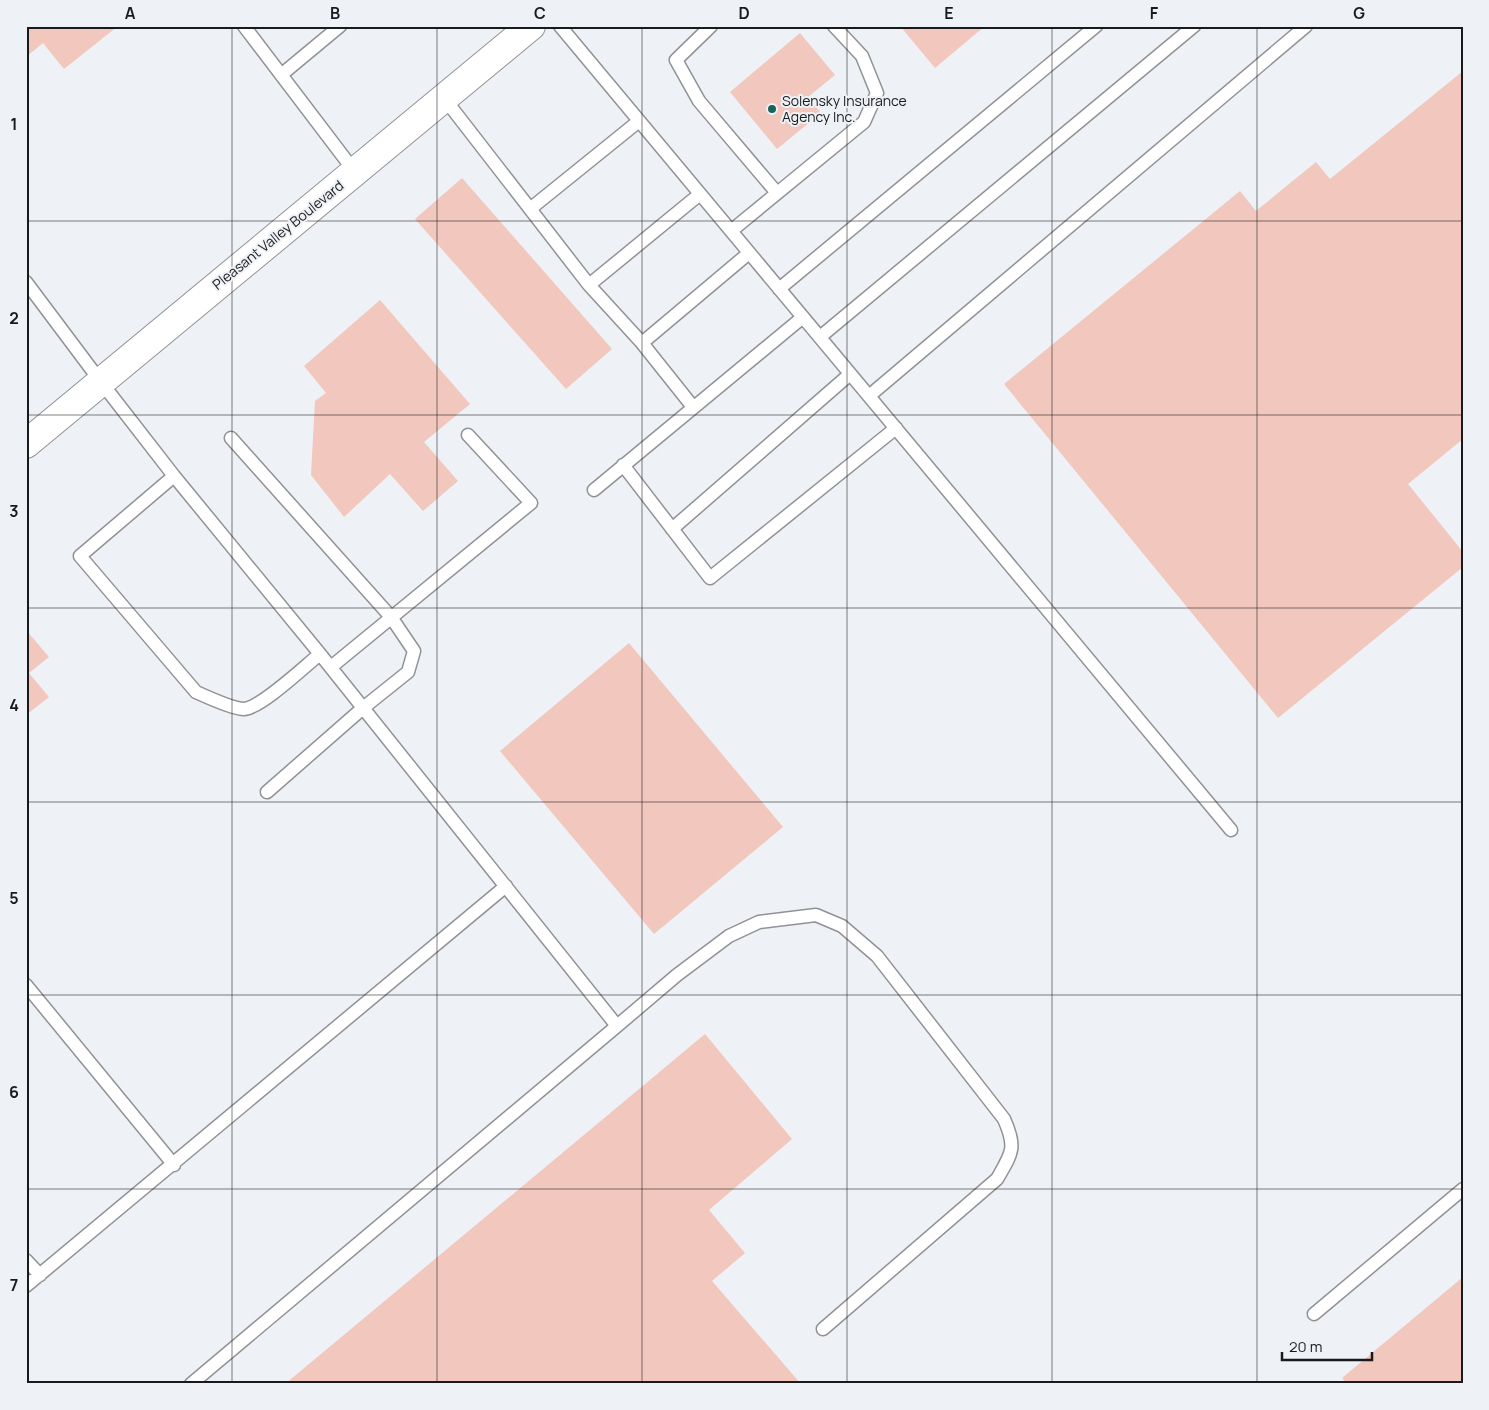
<svg xmlns="http://www.w3.org/2000/svg" width="1489" height="1410" viewBox="0 0 1489 1410" font-family="Manrope,sans-serif">
	<rect width="100%" height="100%" fill="#eef1f5"/>
	<path fill="#f2c7bd" d="M26 26H118L64 69 43 43 26 57Z
		M900 26H985L935 68Z
		M800 33 835 75 808 97 821 113 777 149 730 92Z
		M1463 71V439L1408 484 1463 552V567L1278 718 1004 384 1240 191 1256 211 1316 162 1330 179Z
		M462 178 612 349 566 389 415 219Z
		M380 300 470 404 424 442 458 481 423 511 390 474 344 517 311 475 315 401 326 393 304 366Z
		M26 630 49 657 29 673 49 697 26 715Z
		M629 643 783 827 654 934 500 751Z
		M705 1034 792 1139 709 1210 745 1253 712 1281 801 1384H285Z
		M1463 1277V1384H1347L1342 1378Z"/>
	<g fill="none" stroke-linecap="round" stroke-linejoin="round">
		<defs>
			<path id="lane" d="M244 26 355 172
				M560 26 1231 830
				M711 26 676 60 699 101 777 193
				M281 75 340 26
				M444 98 589 285 642 343 693 407
				M530 209 639 121
				M731 231 864 122 877 93 862 56 834 26
				M26 282 101 382 174 476 320 654 617 1026
				M589 285 700 194
				M779 289 1096 26
				M820 337 1194 26
				M642 343 749 253
				M869 396 1306 26
				M231 438 391 617 414 651 408 672 363 708 267 792
				M623 465 710 578 896 428
				M174 476 80 556 196 692C207 697 233 709 244 709 261 708 305 666 320 654
				M594 490 803 317
				M672 529 849 375
				M331 667 531 503 468 435
				M26 985 174 1165
				M26 1260 40 1275
				M26 1286 506 886
				M1314 1314 1463 1189
				M191 1384 617 1026 677 975 729 936 759 922 816 915 842 926 877 956 1004 1119C1017 1148 1012 1153 997 1179L823 1329"/>
			<path id="primary" d="M26 444 531 26"/>
		</defs>
		<use href="#lane" stroke="#909296" stroke-width="15"/>
		<use href="#primary" stroke="#909296" stroke-width="30"/>
		<use href="#lane" stroke="#fff" stroke-width="12"/>
		<use href="#primary" stroke="#fff" stroke-width="28"/>
	</g>
	<path fill="none" stroke="#191a1b" stroke-width="1" stroke-opacity="0.55" d="M232 26V1384M437 26V1384M642 26V1384M847 26V1384M1052 26V1384M1257 26V1384M26 221H1463M26 415H1463M26 608H1463M26 802H1463M26 995H1463M26 1189H1463"/>
	<circle fill="#17635d" stroke="#eef1f5" stroke-width="2" cx="772" cy="109" r="5"/>
	<g text-anchor="middle" stroke-width="4" stroke-linejoin="round" paint-order="stroke">
		<g font-size="14" fill="#191a1b" stroke="#eef1f5" text-anchor="start">
			<text x="782" y="106">Solensky Insurance<tspan x="782" dy="16">Agency Inc.</tspan></text>
		</g>
		<g font-size="14" fill="#191a1b" stroke="#eef1f5">
			<text transform="translate(278 235) rotate(-39)" y="5">Pleasant Valley Boulevard</text>
		</g>
	</g>
	<rect width="1489" height="1410" fill="none" stroke="#eef1f5" stroke-width="55"/>
	<path d="M1282 1352v8h90v-8" fill="none" stroke="#191a1b" stroke-width="2.5"/>
	<text x="1289" y="1352" font-size="15" fill="#191a1b" stroke="#eef1f5" stroke-width="4" paint-order="stroke">20 m</text>
	<rect x="28" y="28" width="1434" height="1354" fill="none" stroke="#191a1b" stroke-width="2"/>
	<g font-size="16" text-anchor="middle" font-weight="bold" fill="#191a1b">
		<text x="130" y="19">A</text>
		<text x="335" y="19">B</text>
		<text x="540" y="19">C</text>
		<text x="744" y="19">D</text>
		<text x="949" y="19">E</text>
		<text x="1154" y="19">F</text>
		<text x="1359" y="19">G</text>
		<text x="14" y="130">1</text>
		<text x="14" y="324">2</text>
		<text x="14" y="517">3</text>
		<text x="14" y="711">4</text>
		<text x="14" y="904">5</text>
		<text x="14" y="1098">6</text>
		<text x="14" y="1291">7</text>
	</g>
</svg>
